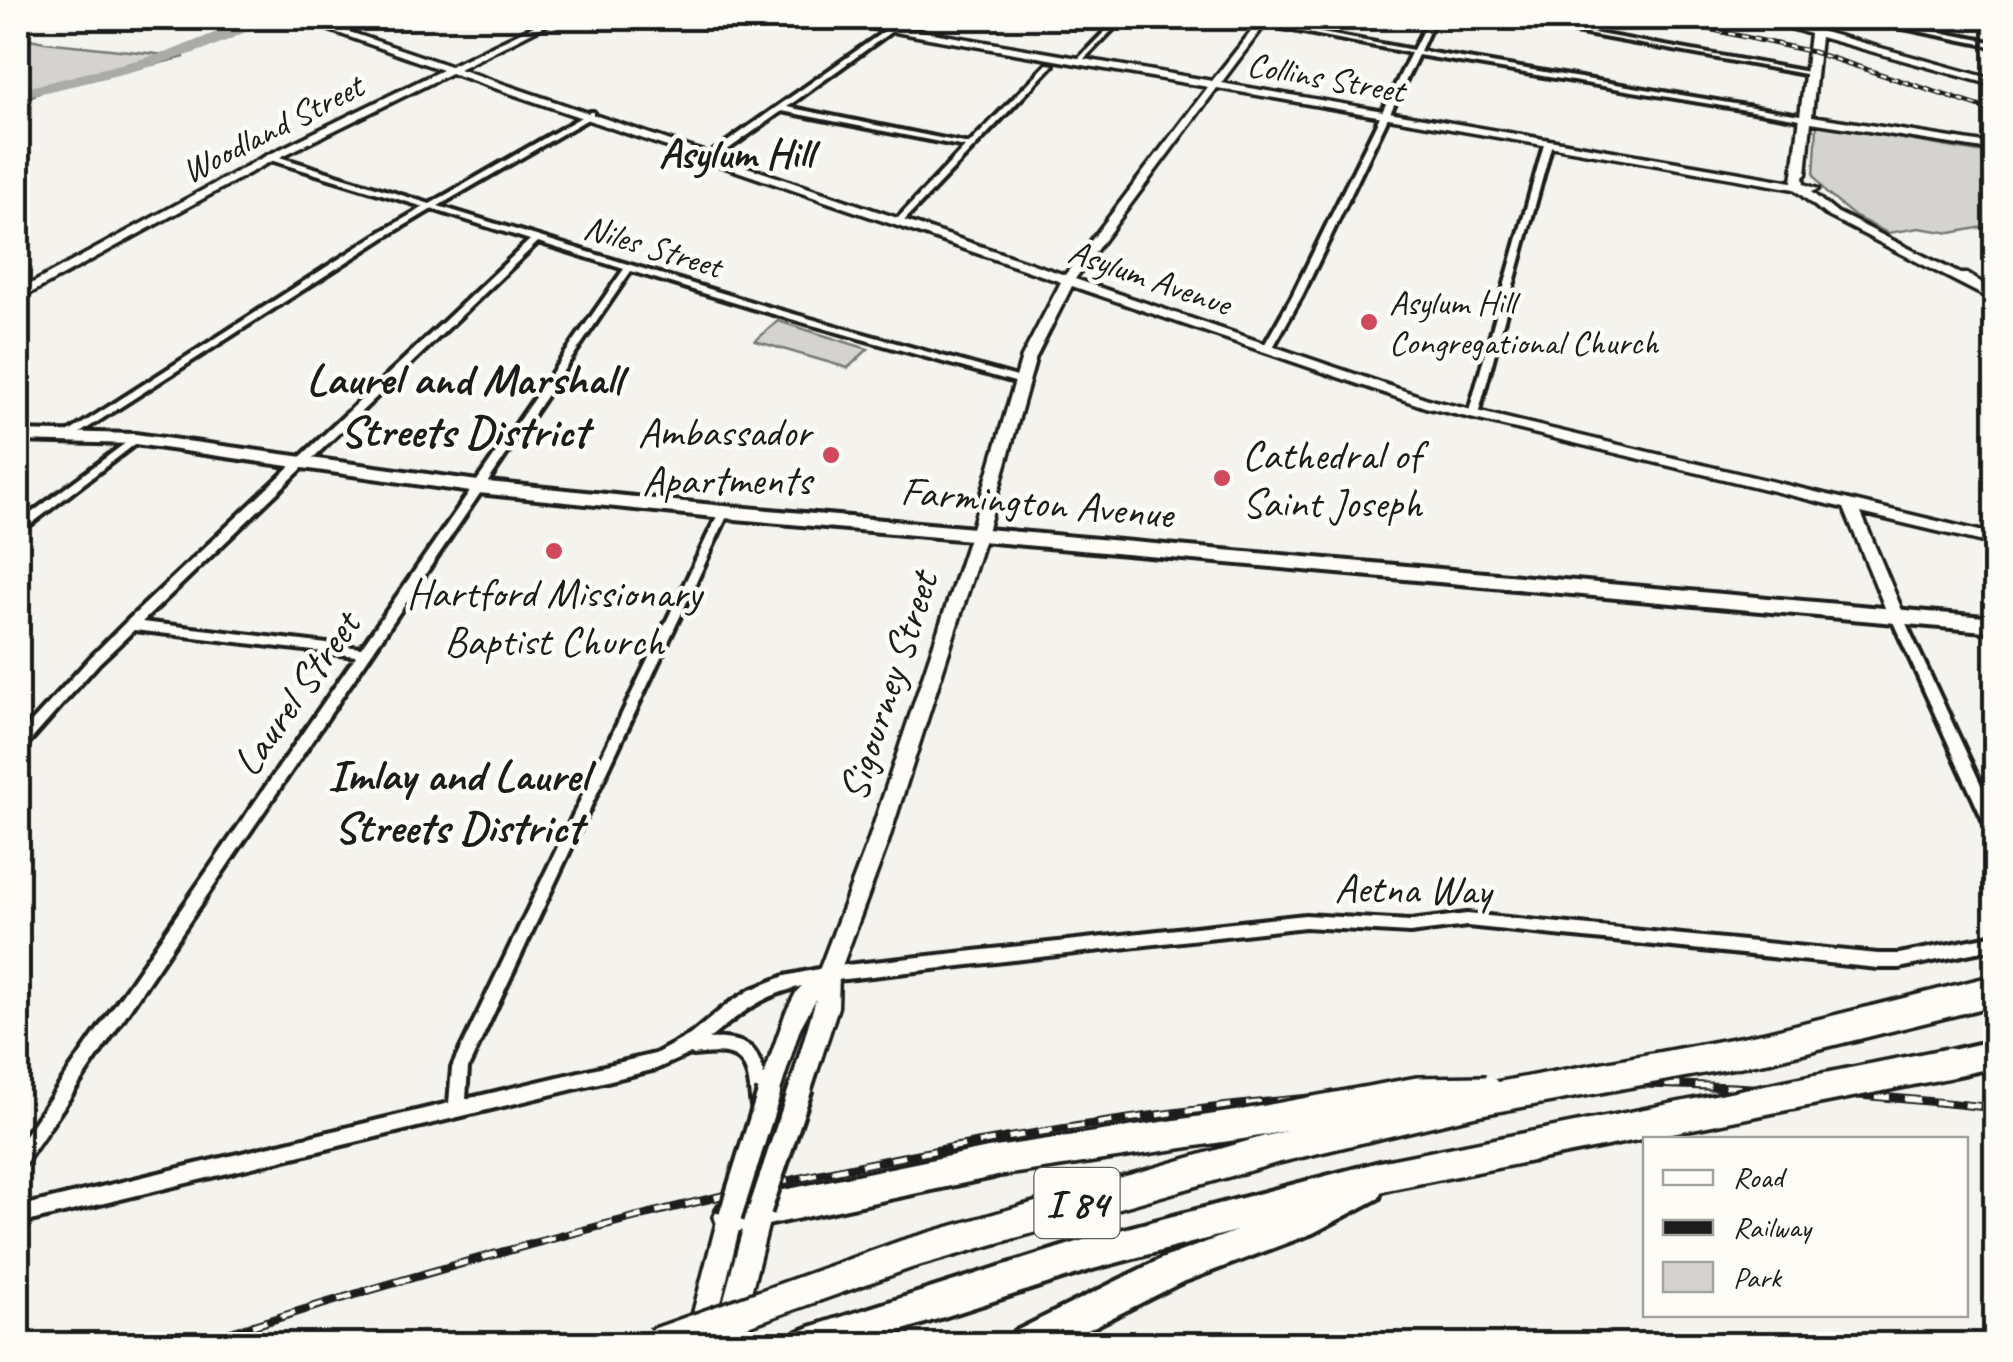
<svg xmlns="http://www.w3.org/2000/svg" width="2013" height="1362" viewBox="0 0 2013 1362" font-family="Caveat,sans-serif">
	<rect width="100%" height="100%" fill="#f4f3ee"/>
	<filter id="ink" filterUnits="userSpaceOnUse"><feTurbulence type="fractalNoise" baseFrequency=".01" numOctaves="2"/><feDisplacementMap in="SourceGraphic" scale="20" xChannelSelector="R" yChannelSelector="G"/><feConvolveMatrix kernelMatrix="1 2 1 2 8 2 1 2 1" color-interpolation-filters="sRGB"/></filter>
	<g filter="url(#ink)">
		<path fill="#d4d3cf" stroke="#787876" stroke-width="2.5" d="M18 30H24L25 38 45 42 185 57 43 91 18 102Z
			M1822 125 1995 155V234L1983 227 1951 233 1919 228 1888 233 1854 216 1825 192 1814 175 1817 126Z
			M778 321 868 349 848 368 755 341Z"/>
		<g fill="none" stroke-linecap="round" stroke-linejoin="round">
			<path fill="#abaaa6" fill-rule="evenodd" d="M251 18H267C221 56 79 84 18 98V90L168 52Z"/>
			<defs>
				<path id="street" d="M903 18H910L787 107 969 144 1047 64 1053 65 902 223 895 221 965 147 782 111 716 158H710V154Z
					M1118 18H1124L1081 62H1077V60Z
					M1231 18H1242L1413 50 1429 18H1435L1420 51 1806 116 1810 118 1806 120 1418 55 1302 296 1272 349 1267 352 1262 349 1292 296 1411 53Z
					M1499 18H1510L1814 73 1810 75Z
					M1855 18H1866L1996 43V47Z
					M590 112H593V116L438 206 758 304 1024 379 1026 381 1021 384 1018 383 752 308 631 271 24 1165 18 1167V1145L356 656 134 630 99 663 23 749 18 750V737L91 657 126 622 530 240 432 209 387 236 72 438H64L63 436 381 232 424 207 267 159V155H273L430 204ZM538 242 624 269 361 648 142 622Z
					M1545 141 1552 143 1478 415 1477 417H1469L1468 415Z
					M135 436 139 437V441L22 531 18 532V523Z
					M724 508 729 512 468 1068 466 1099 655 1054 690 1035 728 1004 750 990 785 976 828 967 1305 915 1410 921 1467 914 1878 954H1899L1996 935V948L1899 968H1878L1467 926 1410 933 1305 927 828 981C772 990 752 1003 709 1039 722 1038 739 1039 750 1047 764 1059 769 1094 765 1111L759 1113 753 1111C750 1099 751 1088 748 1077 742 1048 716 1053 693 1055L689 1054 656 1069 18 1224V1207L449 1103 452 1068 454 1063 719 512Z
					M1896 611 1902 615 1996 817V839L1991 837 1989 833 1890 615Z"/>
				<path id="secondary" d="M296 18H308L450 66 550 18H560L459 69 1065 275 1208 87 832 21 828 18H845L1212 81 1262 18H1270L1221 83 1792 182 1810 34 1759 18H1773L1811 29 1813 18H1821L1820 31 1996 80V86L1820 37 1812 116 1996 145V151L1811 122 1806 174 1803 177 1804 184 1818 189 1811 192 1834 211 1960 274H1967L1996 292V302L1826 215 1794 189 1217 88 1075 279 1434 401 1996 535V545L1861 513 1904 615 1896 621 1888 615 1844 508 1425 407 1072 286 1036 357 986 535 888 842 839 974 838 1007 812 1087 809 1095 801 1098 793 1095 790 1087 816 999 800 1028 777 1101 769 1104 761 1101 758 1093 786 1012 797 991 820 968 868 842 970 535 1022 357 1061 282 451 73 266 164 18 300V291L258 160 442 70Z
					M760 1198 769 1201 772 1210 738 1344H712L748 1210 751 1201Z
					M730 1205 739 1208 742 1217 711 1344H685L718 1217 721 1208Z"/>
				<path id="primary" d="M18 431 135 434 478 481 724 506 1996 618V632L724 518 478 493 135 444 18 441Z"/>
				<path id="highway" d="M1996 1040V1067L1949 1077 1939 1073 1935 1063 1939 1053Z
					M993 1147 1004 1151 1008 1162 1004 1173 993 1177 730 1233 719 1228 714 1217 719 1206 730 1201Z
					M1383 1161 1394 1165 1398 1176 1394 1187 1381 1192 1379 1198 1313 1233 1180 1283 1060 1344H1009L1014 1332 1161 1259 1236 1231 1093 1269 860 1344H793L798 1332 810 1327 1093 1237Z"/>
			</defs>
			<use href="#street" stroke="#1c1c1c" stroke-width="8"/>
			<use href="#secondary" stroke="#1c1c1c" stroke-width="7"/>
			<use href="#primary" stroke="#1c1c1c" stroke-width="8"/>
			<use href="#highway" stroke="#1c1c1c" stroke-width="8"/>
			<use href="#street" fill="#fdfcf7" fill-rule="evenodd"/>
			<use href="#secondary" fill="#fdfcf7" fill-rule="evenodd"/>
			<use href="#primary" fill="#fdfcf7" fill-rule="evenodd"/>
			<use href="#highway" fill="#fdfcf7" fill-rule="evenodd"/>
			<defs>
				<path id="rail-far1" d="M1659 18 1813 52 1996 112"/>
				<path id="rail" d="M195 1344C637 1202 1098 1091 1564 1084 1709 1082 1853 1093 1996 1108"/>
			</defs>
			<use href="#rail-far1" stroke="#1c1c1c" stroke-width="5"/>
			<use href="#rail" stroke="#1c1c1c" stroke-width="9"/>
			<use href="#rail-far1" stroke="#fdfcf7" stroke-width="2.5" stroke-dasharray="6" stroke-linecap="butt"/>
			<use href="#rail" stroke="#fdfcf7" stroke-width="5" stroke-dasharray="15" stroke-linecap="butt"/>
			<defs>
				<path id="secondary-bridge" d="M760 1210 801 1087
					M730 1217 769 1093"/>
				<path id="highway-bridge" d="M993 1162 1239 1125 1418 1092 1486 1091
					M1383 1176 1949 1063
					M654 1344 907 1254 1269 1150 1475 1101 1767 1047 1996 990"/>
			</defs>
			<use href="#secondary-bridge" stroke="#1c1c1c" stroke-width="30" stroke-linecap="butt"/>
			<use href="#highway-bridge" stroke="#1c1c1c" stroke-width="36" stroke-linecap="butt"/>
			<use href="#secondary-bridge" stroke="#fdfcf7" stroke-width="22"/>
			<use href="#highway-bridge" stroke="#fdfcf7" stroke-width="29"/>
		</g>
	</g>
	<g fill="#d1495b" stroke="#fdfcf7" stroke-width="4">
		<circle cx="1369" cy="322" r="10"/>
		<circle cx="831" cy="455" r="10"/>
		<circle cx="1222" cy="478" r="10"/>
		<circle cx="554" cy="551" r="10"/>
	</g>
	<g text-anchor="middle" stroke-width="9" stroke-linejoin="round" paint-order="stroke">
		<g font-size="35" fill="#1c1c1c" stroke="#fdfcf7">
			<text transform="translate(1326 77) rotate(10)" y="12">Collins Street</text>
			<text transform="translate(272 128) rotate(-27)" y="12">Woodland Street</text>
			<text transform="translate(653 246) rotate(17)" y="12">Niles Street</text>
			<text transform="translate(1150 277) rotate(19)" y="12">Asylum Avenue</text>
		</g>
		<g font-size="35" fill="#1c1c1c" stroke="#fdfcf7" text-anchor="start">
			<text x="1389" y="314">Asylum Hill<tspan x="1389" dy="40">Congregational Church</tspan></text>
		</g>
		<rect fill="#fdfcf7" stroke="#605f5e" stroke-width="2.5" x="1034.5" y="1168" width="85" height="70" rx="8"/>
		<g font-size="40" font-weight="bold" fill="#1c1c1c">
			<text x="1077" y="1217">I 84</text>
		</g>
		<g font-size="42" font-weight="bold" fill="#1c1c1c" stroke="#fdfcf7">
			<text x="736" y="167">Asylum Hill</text>
		</g>
		<g font-size="42" fill="#1c1c1c" stroke="#fdfcf7" text-anchor="end">
			<text x="811" y="446">Ambassador<tspan x="811" dy="48">Apartments</tspan></text>
			<text x="1242" y="469" text-anchor="start">Cathedral of<tspan x="1242" dy="48">Saint Joseph</tspan></text>
			<text x="554" y="607" text-anchor="middle">Hartford Missionary<tspan x="554" dy="48">Baptist Church</tspan></text>
		</g>
		<g font-size="42" fill="#1c1c1c" stroke="#fdfcf7">
			<text transform="translate(1037 501) rotate(5)" y="15">Farmington Avenue</text>
			<text transform="translate(887 686) rotate(-72)" y="15">Sigourney Street</text>
			<text transform="translate(295 693) rotate(-55)" y="15">Laurel Street</text>
			<text transform="translate(1413 888) rotate(1)" y="15">Aetna Way</text>
		</g>
		<g font-size="45" font-weight="bold" fill="#1c1c1c" stroke="#fdfcf7">
			<text x="464" y="394">Laurel and Marshall<tspan x="464" dy="52">Streets District</tspan></text>
			<text x="458" y="790">Imlay and Laurel<tspan x="458" dy="52">Streets District</tspan></text>
		</g>
	</g>
	<rect width="2013" height="1362" fill="none" stroke="#fdfcf7" stroke-width="60"/>
	<rect x="30" y="30" width="1953" height="1302" fill="none" stroke="#1c1c1c" stroke-width="4" filter="url(#ink)"/>
	<rect x="1643" y="1137" width="325" height="180" fill="#fdfcf7" stroke="#a3a29f" stroke-width="2.5"/>
	<rect x="1663" y="1170" width="50" height="15" fill="#fdfcf7" stroke="#a3a29f" stroke-width="2.5"/>
	<text x="1733" y="1187" font-size="30" fill="#1c1c1c">Road</text>
	<rect x="1663" y="1220" width="50" height="15" fill="#1c1c1c" stroke="#a3a29f" stroke-width="2.5"/>
	<text x="1733" y="1237" font-size="30" fill="#1c1c1c">Railway</text>
	<rect x="1663" y="1262" width="50" height="30" fill="#d4d3cf" stroke="#a3a29f" stroke-width="2.5"/>
	<text x="1733" y="1287" font-size="30" fill="#1c1c1c">Park</text>
</svg>
